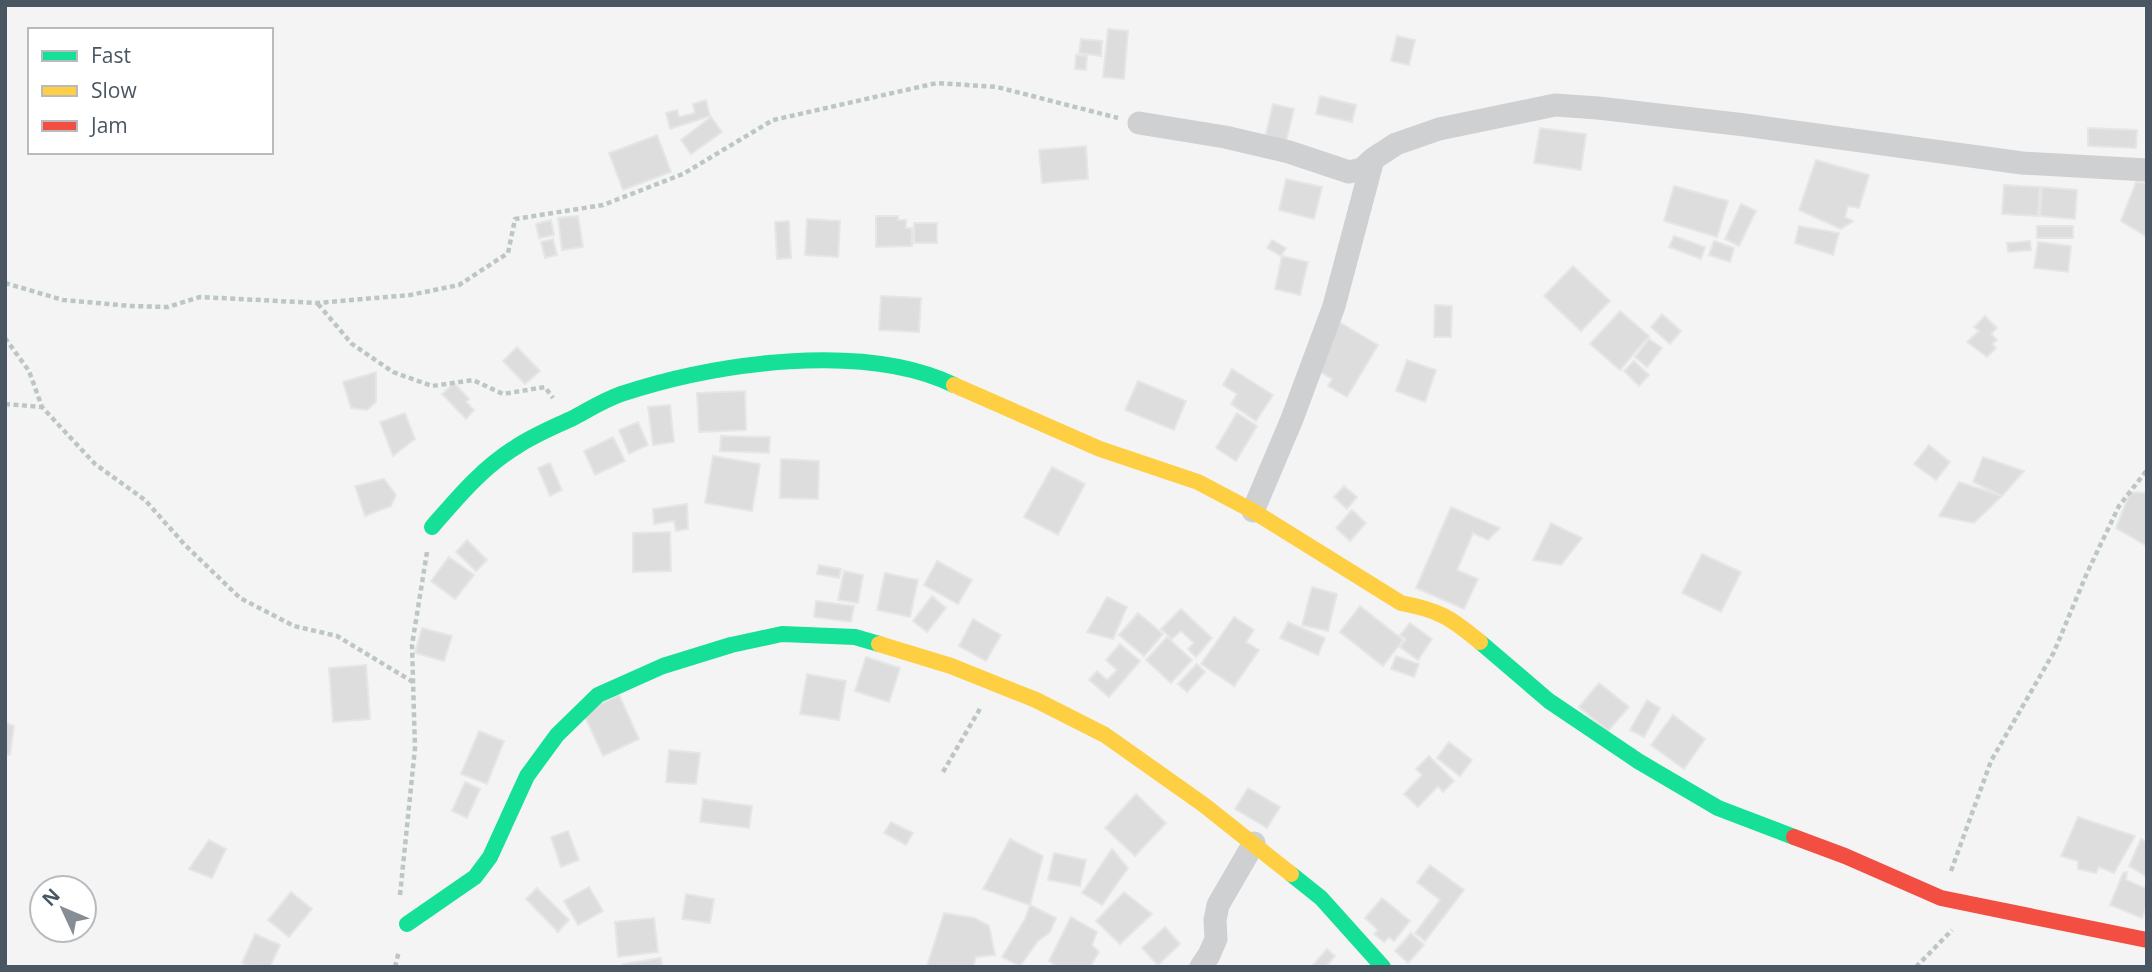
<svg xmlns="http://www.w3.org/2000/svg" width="2152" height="972" viewBox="0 0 2152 972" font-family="'Open Sans',sans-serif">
	<rect width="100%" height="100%" fill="#f4f4f4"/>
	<path fill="#ddddde" stroke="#e5e6e7" stroke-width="2" d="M1108 29 1128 31 1124 79 1103 77Z
		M1397 36 1415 40 1409 65 1391 61Z
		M1081 39 1102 41 1101 56 1079 53Z
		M1076 55 1087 56 1086 70 1075 69Z
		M1320 96 1356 105 1352 122 1316 114Z
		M706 100 710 116 670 129 666 113 677 110 679 117 695 113 693 104Z
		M1273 104 1294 109 1286 142 1265 138Z
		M711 117 722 132 691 154 681 140Z
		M1540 128 1586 134 1581 170 1534 163Z
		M2088 128 2137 130 2136 148 2088 146Z
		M657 135 671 172 623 190 609 153Z
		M1086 146 1088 179 1042 183 1039 150Z
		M1816 160 1869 175 1859 208 1848 206 1845 217 1853 221 1841 229 1799 210Z
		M1286 179 1322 187 1314 219 1279 210Z
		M2136 182 2147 183V237L2121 221Z
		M2004 185 2040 187 2038 216 2002 214Z
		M1674 186 1728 201 1717 237 1664 221Z
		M2042 187 2077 190 2075 219 2040 216Z
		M1741 204 1756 211 1739 246 1725 239Z
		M578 216 583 247 562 250 558 218Z
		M876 216H898V220H906V228H912V246L876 247Z
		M807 219 840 221 838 257 805 255Z
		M551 220 554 235 539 238 536 224Z
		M789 221 791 258 777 259 775 222Z
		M914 223H937V243H914Z
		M1799 226 1839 233 1833 255 1795 243Z
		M2037 226H2073V238H2037Z
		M1674 236 1705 247 1701 259 1669 247Z
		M553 239 557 255 545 258 541 242Z
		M1272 240 1286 248 1281 256 1267 248Z
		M1714 241 1734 248 1730 262 1709 255Z
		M2030 241 2031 250 2008 252 2007 243Z
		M2038 242 2071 246 2068 272 2034 268Z
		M1282 256 1308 262 1300 295 1275 289Z
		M1573 266 1610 301 1581 331 1544 296Z
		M881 296 921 298 919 332 879 330Z
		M1435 305 1452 306 1451 337H1434Z
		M1620 311 1649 336 1620 370 1590 344Z
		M1662 314 1681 331 1670 344 1651 327Z
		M1985 316 1997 328 1991 334 1997 340 1992 344 1996 348 1987 357 1967 342 1979 331 1974 327Z
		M1339 322 1378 345 1347 397 1328 386 1332 379 1312 367Z
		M1649 339 1662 348 1647 367 1635 357Z
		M517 347 540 371 525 384 503 361Z
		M1407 360 1436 370 1425 402 1396 391Z
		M1634 361 1649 375 1639 386 1624 371Z
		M1232 369 1273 395 1256 421 1231 404 1237 394 1223 385Z
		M376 372V402L367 410 351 408 343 382Z
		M1138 381 1186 401 1174 430 1125 410Z
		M454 383 469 399 466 402 474 410 466 419 442 394Z
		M745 391 746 430 699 432 697 393Z
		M670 405 674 442 653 445 648 407Z
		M405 413 415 439 393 456 380 422Z
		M1237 413 1257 426 1236 461 1216 448Z
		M638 422 648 445 629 454 619 430Z
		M721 436 770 437 769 453 720 451Z
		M613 437 625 461 595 475 584 451Z
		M1929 445 1950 462 1936 480 1914 464Z
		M713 456 760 464 752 511 705 503Z
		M1983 457 2024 471 2002 496 1973 482Z
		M781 459 819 461 818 499 780 498Z
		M550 463 562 490 550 496 538 468Z
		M1052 467 1085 484 1058 535 1024 517Z
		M384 479 396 495 391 506 365 516 355 486Z
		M1959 482 2002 496 1974 523 1939 516Z
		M1344 486 1357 497 1347 509 1334 497Z
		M2130 492 2147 493V546L2116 528Z
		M687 504 688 529 676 531 674 521 654 524 653 509Z
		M1451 507 1500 528 1488 540 1473 533 1457 570 1478 579 1464 609 1416 588Z
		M1352 510 1366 523 1350 541 1336 528Z
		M1551 523 1582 538 1561 565 1533 560Z
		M670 532 671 571 633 572V533Z
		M467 540 487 560 476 571 456 552Z
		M1702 554 1741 572 1721 612 1682 593Z
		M449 557 474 575 455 599 431 581Z
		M937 561 972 580 958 604 924 585Z
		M819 565 841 569 839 578 817 574Z
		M844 571 863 575 858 603 838 600Z
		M885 573 918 580 910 617 877 610Z
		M1312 587 1337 594 1328 631 1302 625Z
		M932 596 946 608 927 632 913 621Z
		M1107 597 1127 607 1113 639 1087 632Z
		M816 601 854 606 851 622 814 617Z
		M1360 606 1403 640 1383 666 1340 632Z
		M1181 609 1212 638 1196 657 1188 649 1194 643 1181 631 1172 639 1161 629Z
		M1138 613 1163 634 1144 656 1119 635Z
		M1234 617 1254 630 1246 642 1259 650 1234 686 1201 664Z
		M973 619 1001 635 986 661 959 646Z
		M1288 622 1325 638 1318 655 1280 638Z
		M1410 623 1432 639 1418 660 1400 647 1406 639 1400 635Z
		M422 628 452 636 444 661 415 653Z
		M1167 637 1192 660 1171 683 1146 660Z
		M1120 644 1140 661 1109 697 1089 680 1097 671 1107 680 1117 670 1106 660Z
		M1396 656 1419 664 1414 677 1391 669Z
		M866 657 900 668 889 702 855 691Z
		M1197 664 1205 672 1187 692 1178 684Z
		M366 665 370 719 333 722 329 668Z
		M807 674 846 681 839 720 800 714Z
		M1599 683 1629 707 1608 731 1579 707Z
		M619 695 639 739 603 756 583 712Z
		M1647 700 1660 708 1644 737 1630 730Z
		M1673 715 1705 739 1684 769 1651 745Z
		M5 722 14 726 10 755 5 754Z
		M479 731 504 741 487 784 461 774Z
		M1449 742 1472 760 1460 776 1437 758Z
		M669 750 700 753 696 784 666 782Z
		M1429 756 1454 781 1443 792 1438 786 1418 807 1404 794 1422 775 1416 769Z
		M465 782 480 789 467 818 452 811Z
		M1248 788 1280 807 1267 828 1235 809Z
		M1136 794 1166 823 1135 856 1105 828Z
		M703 799 752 806 749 828 700 822Z
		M2078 817 2135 836 2114 873 2099 867 2096 873 2078 869V861L2061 856Z
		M891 822 913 833 906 845 884 833Z
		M568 831 579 860 561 867 551 837Z
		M1010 839 1043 856 1030 905 983 889Z
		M2141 839 2147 842V877L2129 866Z
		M209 840 226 849 212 878 189 869Z
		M1112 849 1128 868 1102 905 1082 893Z
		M1054 853 1086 860 1080 886 1048 880Z
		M1430 865 1464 890 1425 941 1415 933 1440 900 1417 882Z
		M2127 872 2126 880 2147 889V905L2142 918 2110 905 2123 873Z
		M589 887 603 911 578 925 564 901Z
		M537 888 569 920 558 932 526 899Z
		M291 892 312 909 289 937 268 920Z
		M1124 892 1152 914 1120 944 1096 921Z
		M686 894 714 899 710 923 682 919Z
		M1382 898 1410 921 1394 941 1389 937 1384 942 1374 934 1378 930 1365 918Z
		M1030 905 1056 918 1050 932 1038 941 1020 966 1002 957 1025 919Z
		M944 913 975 918 989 926 995 955 976 957 973 967 927 966Z
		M1071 917 1097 932 1092 945 1099 952 1090 967H1058L1049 961Z
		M654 918 658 952 618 957 615 922Z
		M1165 927 1180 944 1158 965 1142 948Z
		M1411 933 1424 945 1408 963 1395 951Z
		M255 934 280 945 270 967H251L242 963Z
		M1327 949 1335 956 1326 967H1311Z
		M661 958 662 967H624L623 964Z"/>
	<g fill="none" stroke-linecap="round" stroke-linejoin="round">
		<path stroke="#bcc7c4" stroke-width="4.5" stroke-dasharray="5 3.5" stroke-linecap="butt" d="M5 283 63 300 131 306 168 307 200 297 317 303 410 295 459 285 508 253 515 219 603 205 683 174 773 120 937 83 997 87 1118 118
			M318 304 352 344 393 372 432 386 473 380 503 394 545 387 553 398
			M5 338 29 371 42 407 95 464 145 500 185 545 240 598 294 626 337 636 413 682
			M5 404 42 407
			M943 772 981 707
			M1951 871 1991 761 2054 652 2087 573 2119 506 2147 470
			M400 895 415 748 412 645 427 552
			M395 967 399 951
			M1916 967 1952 930"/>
		<path stroke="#ced0d2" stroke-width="23" d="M1139 123 1225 137 1289 152 1349 172 1362 169 1373 159
			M1253 511 1292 419 1334 306 1373 159 1396 144 1439 129 1555 105 1598 108 1745 125 2022 163 2147 170
			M1201 967 1209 955 1216 939 1215 920 1218 905 1254 843"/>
		<path stroke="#16e098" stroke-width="16" d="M432 527C458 497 482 468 516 447 534 435 554 427 573 418 588 410 604 400 621 394 715 363 863 341 954 385
			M1480 642 1549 701 1638 761 1718 808 1794 837
			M1291 874 1321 898 1383 967
			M407 924 475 877 490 857 527 776 557 735 598 695 663 666 731 645 782 634 855 637 879 644"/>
		<path stroke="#ffcf43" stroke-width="16" d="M954 385 1100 449 1198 482 1253 511 1401 603C1439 610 1451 618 1480 642
			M879 644 951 666 1036 700 1105 735 1204 805 1291 874"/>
		<path stroke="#f24e42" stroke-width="16" d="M1794 837 1845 856 1941 898 2147 940"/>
	</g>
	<rect width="2152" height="972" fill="none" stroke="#4a5661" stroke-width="14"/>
	<rect x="28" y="28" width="245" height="126" fill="#ffffff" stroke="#b7bbc0" stroke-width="2"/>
	<rect x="42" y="51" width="35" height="10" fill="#16e098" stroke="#b7bbc0" stroke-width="2"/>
	<text x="91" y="63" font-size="21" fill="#4a5661">Fast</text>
	<rect x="42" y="86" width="35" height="10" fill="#ffcf43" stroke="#b7bbc0" stroke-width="2"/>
	<text x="91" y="98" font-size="21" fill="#4a5661">Slow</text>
	<rect x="42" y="121" width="35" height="10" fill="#f24e42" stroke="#b7bbc0" stroke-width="2"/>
	<text x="91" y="133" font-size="21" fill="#4a5661">Jam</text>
	<g transform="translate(63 909) rotate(314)"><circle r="33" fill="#ffffff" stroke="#b7bbc0" stroke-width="2"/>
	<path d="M0-5L12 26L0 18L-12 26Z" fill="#868d94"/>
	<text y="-10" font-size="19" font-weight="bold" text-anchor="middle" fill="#4a5661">N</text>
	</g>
</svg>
